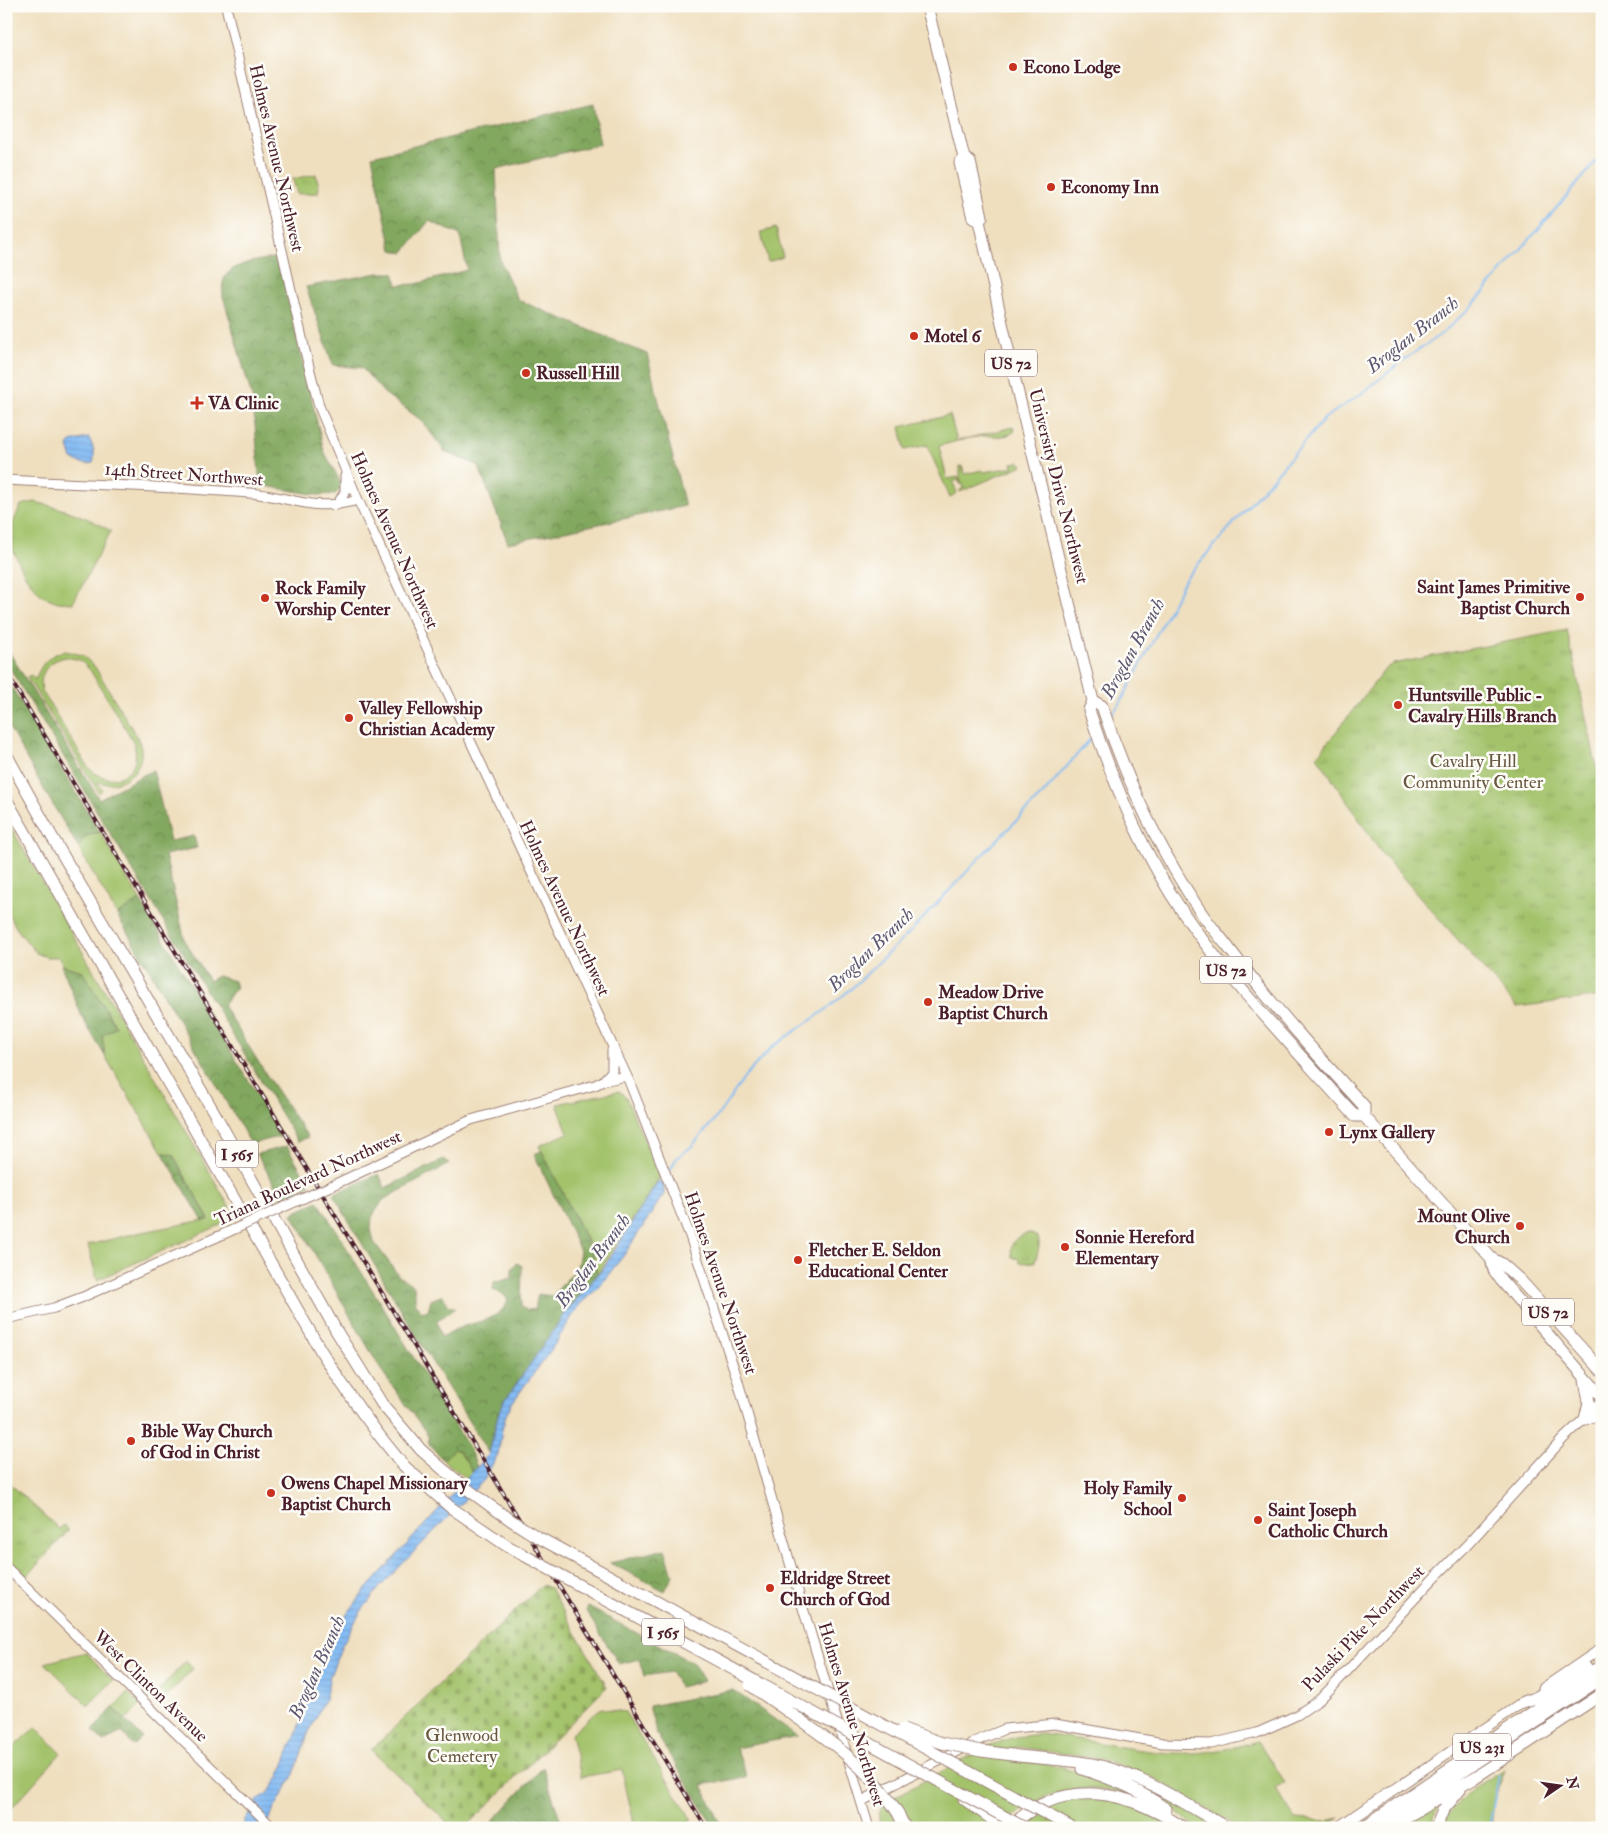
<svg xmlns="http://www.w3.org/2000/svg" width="1608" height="1834" viewBox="0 0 1608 1834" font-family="'IM FELL Double Pica',serif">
	<defs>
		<pattern id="forest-crowns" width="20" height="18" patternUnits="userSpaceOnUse" patternTransform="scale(1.25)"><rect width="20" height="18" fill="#82a85e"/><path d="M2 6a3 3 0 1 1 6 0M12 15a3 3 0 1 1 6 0" fill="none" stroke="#6c884e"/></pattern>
		<pattern id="cemetery-stones" width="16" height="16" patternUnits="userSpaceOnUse" patternTransform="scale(1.25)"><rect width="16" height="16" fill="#a3c26a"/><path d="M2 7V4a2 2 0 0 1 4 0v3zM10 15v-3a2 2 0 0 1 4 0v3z" fill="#8ea65c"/></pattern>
		<pattern id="park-tufts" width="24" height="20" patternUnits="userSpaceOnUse" patternTransform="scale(1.25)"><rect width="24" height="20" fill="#a3c26a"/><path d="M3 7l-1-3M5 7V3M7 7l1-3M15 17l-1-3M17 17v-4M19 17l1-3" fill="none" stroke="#8ea65c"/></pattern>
		<pattern id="water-rules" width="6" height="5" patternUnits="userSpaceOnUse" patternTransform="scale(1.25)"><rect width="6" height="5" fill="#83bbf3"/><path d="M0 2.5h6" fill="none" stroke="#73a0d0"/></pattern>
	</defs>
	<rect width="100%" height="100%" fill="#fdfcf7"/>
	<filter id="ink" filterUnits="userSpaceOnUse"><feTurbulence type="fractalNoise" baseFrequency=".02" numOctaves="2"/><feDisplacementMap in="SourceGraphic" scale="10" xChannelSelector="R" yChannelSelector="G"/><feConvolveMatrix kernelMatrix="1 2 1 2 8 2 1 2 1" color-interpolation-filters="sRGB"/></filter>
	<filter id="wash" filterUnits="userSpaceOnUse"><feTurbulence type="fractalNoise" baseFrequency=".0096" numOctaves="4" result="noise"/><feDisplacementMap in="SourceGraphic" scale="20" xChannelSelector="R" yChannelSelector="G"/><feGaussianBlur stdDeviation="1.12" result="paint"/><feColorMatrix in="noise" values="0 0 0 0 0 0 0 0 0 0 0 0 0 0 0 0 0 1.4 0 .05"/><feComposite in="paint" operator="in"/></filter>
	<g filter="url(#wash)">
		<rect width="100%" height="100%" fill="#efdfbf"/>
		<path fill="#a3c26a" stroke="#76704a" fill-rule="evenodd" d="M776 228 783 257 768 262 761 232Z
			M950 415 957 441 1013 427 1015 431C1005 439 997 435 985 436 970 437 954 442 939 446L947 479 959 477 961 485 958 480 953 482 957 493 950 497 927 445 905 450 900 427Z
			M1020 462 1023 465 960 492V490L964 488 960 479V466H962L965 474 982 470 984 472 1013 467 1012 463Z
			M35 502C64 509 84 515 111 531L73 603 58 602 42 596 26 577 13 550V523L21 505Z
			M65 651 82 655 95 667 137 737C152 764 125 790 97 782L102 790 99 793 27 677 31 675 35 680C41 665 48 654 65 651ZM66 657 80 660 90 670 133 741C145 772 111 792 88 767L42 691C38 673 49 660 66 657Z
			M6 819 236 1218 97 1280 88 1245 137 1233 209 1219 173 1155 162 1152 105 1056 102 1036 116 1027 82 971 61 965 63 963 58 957H47L36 953 17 929 6 910Z
			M100 832 140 900 117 915 78 847 86 836Z
			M619 1091 626 1097 660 1177 597 1275 593 1253 539 1146 568 1133 557 1104Z
			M454 1449 459 1451 473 1472 467 1479 443 1460Z
			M86 1652 113 1681 88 1706 45 1663Z
			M128 1693 141 1705 126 1720 113 1708Z
			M601 1708 625 1712 692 1820 663 1828H635L622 1770 581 1777 571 1734Z
			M36 1727 61 1753 8 1812 6 1810V1769L9 1766 6 1763V1754Z
			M1041 1734C1091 1739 1142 1755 1193 1753 1215 1752 1236 1747 1258 1741L1285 1782 1275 1788 1295 1819 1326 1821 1340 1818 1322 1828H1239L1154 1778 1128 1768 1100 1759 1017 1747 1002 1758 1047 1764 1081 1773 1147 1800C1088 1781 1047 1784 1001 1828H911L893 1798 990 1745 1015 1737Z
			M1505 1769 1494 1800 1491 1828H1442C1456 1796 1476 1787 1505 1769Z
			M1124 1776 1221 1828H1197L1162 1800 1124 1779Z
			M1120 1799 1177 1828H1017L1049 1804 1064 1800Z
			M886 1803 901 1828H881C878 1816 877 1811 886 1803Z
			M1440 1805 1429 1828H1399Z"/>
		<path fill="url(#forest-crowns)" stroke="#666444" d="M593 104 600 144 496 169 500 260 518 300 647 354 685 506 508 543 478 465 446 453 421 420 384 393 362 368 333 365 306 287 378 273H394L397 285 416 284 467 270 460 235 429 221 403 253 392 250 372 156Z
			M278 257 324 451 343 487 335 494 317 495 260 485 253 401 223 296C223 292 222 287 223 283 225 263 262 260 278 257Z
			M6 647 99 799 153 770 170 841 194 836 197 848 165 855 185 941 209 981 218 976 234 981 236 988 223 1005 269 1079 308 1137 298 1142 6 662Z
			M6 678 100 832 86 836 78 847 47 795 6 722Z
			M140 900 282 1136 251 1144 117 915Z
			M61 965 82 971 116 1027 102 1036 105 1056 83 1019Z
			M287 1146 310 1185 282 1198 257 1154Z
			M542 1151 593 1254 597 1275 566 1312 504 1402 498 1415 489 1454 419 1341 333 1194 379 1174 385 1188 445 1159 449 1164 383 1200 372 1217 371 1229 374 1242 399 1276 414 1286 416 1304 422 1312 428 1310 431 1300 443 1295 447 1305 455 1308 437 1321 441 1337C448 1335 452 1330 459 1328 476 1321 502 1320 508 1300L503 1294 493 1290 494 1282 512 1278V1269L517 1263 522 1266 521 1306 527 1310 535 1309 538 1294 552 1296 577 1268 580 1251 534 1154Z
			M162 1152 173 1155 209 1220 203 1221Z
			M318 1201 469 1448 477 1467 473 1472 459 1451 454 1449 443 1460 429 1444 428 1435 381 1370 292 1214Z
			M665 1549 673 1575 665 1591 610 1563Z
			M588 1607 693 1663 704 1681 679 1687 671 1672 644 1676 639 1659 619 1664 586 1611Z
			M733 1690 798 1736 736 1748 747 1777 702 1785 719 1820 725 1828H715L657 1735 649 1706Z
			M113 1708 142 1737 134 1746 122 1732 103 1742 93 1730Z
			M543 1767 563 1828H494L492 1822Z"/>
		<path fill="url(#cemetery-stones)" stroke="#76704a" d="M542 1585 550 1588 607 1687 465 1828H453L371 1750Z"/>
		<path fill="url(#park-tufts)" stroke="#76704a" d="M316 174 319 187 318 193 297 194 293 179Z
			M1567 630 1602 791V996L1517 1007 1382 854 1317 756 1386 668 1393 664Z
			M1029 1233 1038 1237C1041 1245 1037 1254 1035 1262L1020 1263 1019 1259 1012 1257C1009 1243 1015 1236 1029 1233Z
			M6 1480 59 1529 64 1525 69 1530 26 1577 6 1556Z
			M186 1661 193 1669 166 1697 159 1690Z"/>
		<path fill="url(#water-rules)" stroke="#666d8f" d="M87 438H89C93 446 96 454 93 463 85 465 80 463 72 459L68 446 71 442Z
			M658 1181 664 1184V1194L624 1255 597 1289 580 1304 551 1350 512 1403 506 1415 502 1430 498 1454 484 1480 379 1588 360 1613 342 1645 330 1676 325 1699 308 1734 294 1774 264 1828H242L244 1822 258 1800 269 1792 279 1777 297 1731 312 1685 341 1622 367 1588 489 1454 498 1415 504 1402 566 1312 605 1266Z"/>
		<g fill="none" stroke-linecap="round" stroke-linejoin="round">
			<path stroke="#83bbf3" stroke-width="2" d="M1110 715 1120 704 1186 578 1325 418 1361 394 1401 362 1444 332 1472 306 1602 155
				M669 1173 676 1159 692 1146 716 1118 747 1074 772 1047 827 1009 853 987 913 929 990 847 1044 793 1093 736
				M1489 1828 1499 1775"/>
		</g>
	</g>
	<g filter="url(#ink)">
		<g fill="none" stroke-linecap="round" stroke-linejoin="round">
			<defs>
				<path id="secondary" d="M226 6 305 351 319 406 358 500 629 1081 690 1236 737 1378 800 1598 869 1828
					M6 480C87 485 168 486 249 493 291 496 313 513 358 500
					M337 505 345 492V476
					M603 1081 612 1071V1050
					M344 1180 471 1120 595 1085 603 1081 626 1076
					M6 1319 54 1308 83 1297 217 1237
					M6 1567 273 1828
					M862 1801 983 1738 1005 1729 1055 1724 1163 1743 1211 1744 1257 1733 1275 1725 1297 1715 1319 1700 1335 1684 1433 1579 1469 1543 1563 1439 1602 1402"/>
				<path id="primary" d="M1543 1688 1602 1648
					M1389 1793 1528 1699"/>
				<path id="highway" d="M927 6 964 158 960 163 973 218 979 221 1016 385 1093 701 1089 710C1110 774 1135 836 1171 894 1222 975 1291 1044 1355 1116H1364
					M964 158 970 162 982 217 979 221
					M1093 701 1102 706C1125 777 1157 845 1198 908 1207 922 1218 934 1228 947 1270 1003 1317 1055 1364 1106V1116L1491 1258 1502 1264 1520 1280 1602 1371
					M6 754 51 835 215 1114 337 1332 382 1404 421 1450
					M6 799 321 1351C347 1393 371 1427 403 1465
					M1491 1258 1494 1270 1501 1280 1602 1397
					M1585 1419 1589 1402 1585 1380
					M1585 1419 1593 1416H1602
					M1523 1702 1535 1698 1587 1668
					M1012 1755C1038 1759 1066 1759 1092 1764 1141 1774 1184 1803 1227 1828
					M1082 1769C1113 1779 1140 1790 1166 1809
					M964 1799 1004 1828
					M898 1813 905 1828
					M1396 1823 1477 1776 1602 1694
					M1009 1828C1063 1775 1127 1790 1184 1828
					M1338 1828 1389 1793
					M1362 1828 1602 1665
					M1381 1828 1418 1801 1602 1678
					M1436 1828 1443 1810 1460 1790"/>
			</defs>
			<use href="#secondary" stroke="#9c7f75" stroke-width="11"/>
			<use href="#primary" stroke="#9c7f75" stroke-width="11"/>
			<use href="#highway" stroke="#9c7f75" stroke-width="13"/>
			<use href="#secondary" stroke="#fff" stroke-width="9"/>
			<use href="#primary" stroke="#fff" stroke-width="9"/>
			<use href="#highway" stroke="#fff" stroke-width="11"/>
			<defs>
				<path id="rail" d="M6 672 706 1828"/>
			</defs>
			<use href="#rail" stroke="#4a1f2b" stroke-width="4"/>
			<use href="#rail" stroke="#fdfcf7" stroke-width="2" stroke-dasharray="5.5" stroke-linecap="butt"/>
			<defs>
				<path id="secondary-bridge" d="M217 1237 344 1180"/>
				<path id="highway-bridge" d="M421 1450C457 1483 492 1509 534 1535L1072 1828
					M403 1465 450 1507 507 1546 1025 1828
					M750 1685C804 1724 861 1755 898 1813
					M903 1729 942 1743 981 1751 1012 1755"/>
			</defs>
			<use href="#secondary-bridge" stroke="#9c7f75" stroke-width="11" stroke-linecap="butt"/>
			<use href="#highway-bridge" stroke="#9c7f75" stroke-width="13" stroke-linecap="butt"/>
			<use href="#secondary-bridge" stroke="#fff" stroke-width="9"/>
			<use href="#highway-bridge" stroke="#fff" stroke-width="11"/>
		</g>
	</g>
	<g fill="#c8321e" stroke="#fdfcf7" stroke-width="2">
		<circle cx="1013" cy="67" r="5"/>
		<circle cx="1051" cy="187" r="5"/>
		<circle cx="914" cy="336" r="5"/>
		<circle cx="526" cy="373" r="5"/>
		<path d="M194.5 395.5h5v5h5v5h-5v5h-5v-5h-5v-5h5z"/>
		<circle cx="1580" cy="597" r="5"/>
		<circle cx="265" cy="598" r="5"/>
		<circle cx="1398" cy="705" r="5"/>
		<circle cx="349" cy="718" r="5"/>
		<circle cx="928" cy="1002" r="5"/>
		<circle cx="1329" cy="1132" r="5"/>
		<circle cx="1520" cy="1226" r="5"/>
		<circle cx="1065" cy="1247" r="5"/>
		<circle cx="798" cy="1260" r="5"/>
		<circle cx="131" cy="1441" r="5"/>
		<circle cx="271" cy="1493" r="5"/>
		<circle cx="1182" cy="1498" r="5"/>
		<circle cx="1258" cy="1520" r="5"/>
		<circle cx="770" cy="1588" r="5"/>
	</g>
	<g text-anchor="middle" stroke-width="5" stroke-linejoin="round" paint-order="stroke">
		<g fill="#fdfcf7" stroke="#806168" stroke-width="1">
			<rect x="985" y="349.5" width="52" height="27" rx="4"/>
			<rect x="1200" y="956.5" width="52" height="27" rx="4"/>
			<rect x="216" y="1140.5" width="42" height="27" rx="4"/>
			<rect x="1522" y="1298.5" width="52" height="27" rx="4"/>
			<rect x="642" y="1618.5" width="42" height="27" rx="4"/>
			<rect x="1453" y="1733.5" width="58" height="27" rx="4"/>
		</g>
		<g font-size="16" font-weight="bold" fill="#4a1f2b">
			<text x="1011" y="369">US 72</text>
			<text x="1226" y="976">US 72</text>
			<text x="237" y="1160">I 565</text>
			<text x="1548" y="1318">US 72</text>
			<text x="663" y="1638">I 565</text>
			<text x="1482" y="1753">US 231</text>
		</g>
		<g font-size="18" font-weight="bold" fill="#4a1f2b" stroke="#fdfcf7" text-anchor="start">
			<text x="1023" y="73">Econo Lodge</text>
			<text x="1061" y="193">Economy Inn</text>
			<text x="924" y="342">Motel 6</text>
			<text x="536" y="379">Russell Hill</text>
			<text x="208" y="409">VA Clinic</text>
			<text x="1570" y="593" text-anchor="end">Saint James Primitive<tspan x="1570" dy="21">Baptist Church</tspan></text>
			<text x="275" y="594">Rock Family<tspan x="275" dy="21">Worship Center</tspan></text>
			<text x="1408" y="701">Huntsville Public -<tspan x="1408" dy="21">Cavalry Hills Branch</tspan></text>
			<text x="359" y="714">Valley Fellowship<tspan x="359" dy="21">Christian Academy</tspan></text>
			<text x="938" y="998">Meadow Drive<tspan x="938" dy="21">Baptist Church</tspan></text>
			<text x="1339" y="1138">Lynx Gallery</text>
			<text x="1510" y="1222" text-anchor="end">Mount Olive<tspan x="1510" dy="21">Church</tspan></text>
			<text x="1075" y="1243">Sonnie Hereford<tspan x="1075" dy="21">Elementary</tspan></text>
			<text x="808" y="1256">Fletcher E. Seldon<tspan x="808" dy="21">Educational Center</tspan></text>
			<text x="141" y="1437">Bible Way Church<tspan x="141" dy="21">of God in Christ</tspan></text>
			<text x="281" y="1489">Owens Chapel Missionary<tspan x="281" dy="21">Baptist Church</tspan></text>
			<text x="1172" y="1494" text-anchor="end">Holy Family<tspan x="1172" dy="21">School</tspan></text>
			<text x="1268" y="1516">Saint Joseph<tspan x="1268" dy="21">Catholic Church</tspan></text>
			<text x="780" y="1584">Eldridge Street<tspan x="780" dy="21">Church of God</tspan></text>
		</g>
		<g font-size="18" fill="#4a1f2b" stroke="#fdfcf7">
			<text transform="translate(277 158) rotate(77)" y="6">Holmes Avenue Northwest</text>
			<text transform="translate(184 474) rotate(4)" y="6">14th Street Northwest</text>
			<text transform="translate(1059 486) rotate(76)" y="6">University Drive Northwest</text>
			<text transform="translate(395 540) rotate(66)" y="6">Holmes Avenue Northwest</text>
			<text transform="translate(565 908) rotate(65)" y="6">Holmes Avenue Northwest</text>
			<text transform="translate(308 1178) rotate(-25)" y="6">Triana Boulevard Northwest</text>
			<text transform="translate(721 1283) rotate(71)" y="6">Holmes Avenue Northwest</text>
			<text transform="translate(1363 1628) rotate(-46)" y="6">Pulaski Pike Northwest</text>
			<text transform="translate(151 1686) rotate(44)" y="6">West Clinton Avenue</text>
			<text transform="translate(852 1714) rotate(73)" y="6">Holmes Avenue Northwest</text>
		</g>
		<g font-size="18" fill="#695841" stroke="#fdfcf7">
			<text x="1473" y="767">Cavalry Hill<tspan x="1473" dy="21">Community Center</tspan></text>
			<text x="462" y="1741">Glenwood<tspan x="462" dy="21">Cemetery</tspan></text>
		</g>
		<g font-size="19" font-style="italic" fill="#5e5671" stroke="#fdfcf7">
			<text transform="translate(1412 334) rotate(-38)" y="7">Broglan Branch</text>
			<text transform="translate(1132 648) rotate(-61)" y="7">Broglan Branch</text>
			<text transform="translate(870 949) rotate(-44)" y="7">Broglan Branch</text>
			<text transform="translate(592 1260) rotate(-53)" y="7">Broglan Branch</text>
			<text transform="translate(316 1667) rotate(-66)" y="7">Broglan Branch</text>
		</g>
	</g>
	<rect width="1608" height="1834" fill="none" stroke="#fdfcf7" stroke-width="25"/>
	<g transform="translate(1560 1786) rotate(77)" stroke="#fdfcf7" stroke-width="4" paint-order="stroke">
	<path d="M0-4L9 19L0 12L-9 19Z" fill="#4a1f2b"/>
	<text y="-8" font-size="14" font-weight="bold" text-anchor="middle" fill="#4a1f2b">N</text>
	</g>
</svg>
